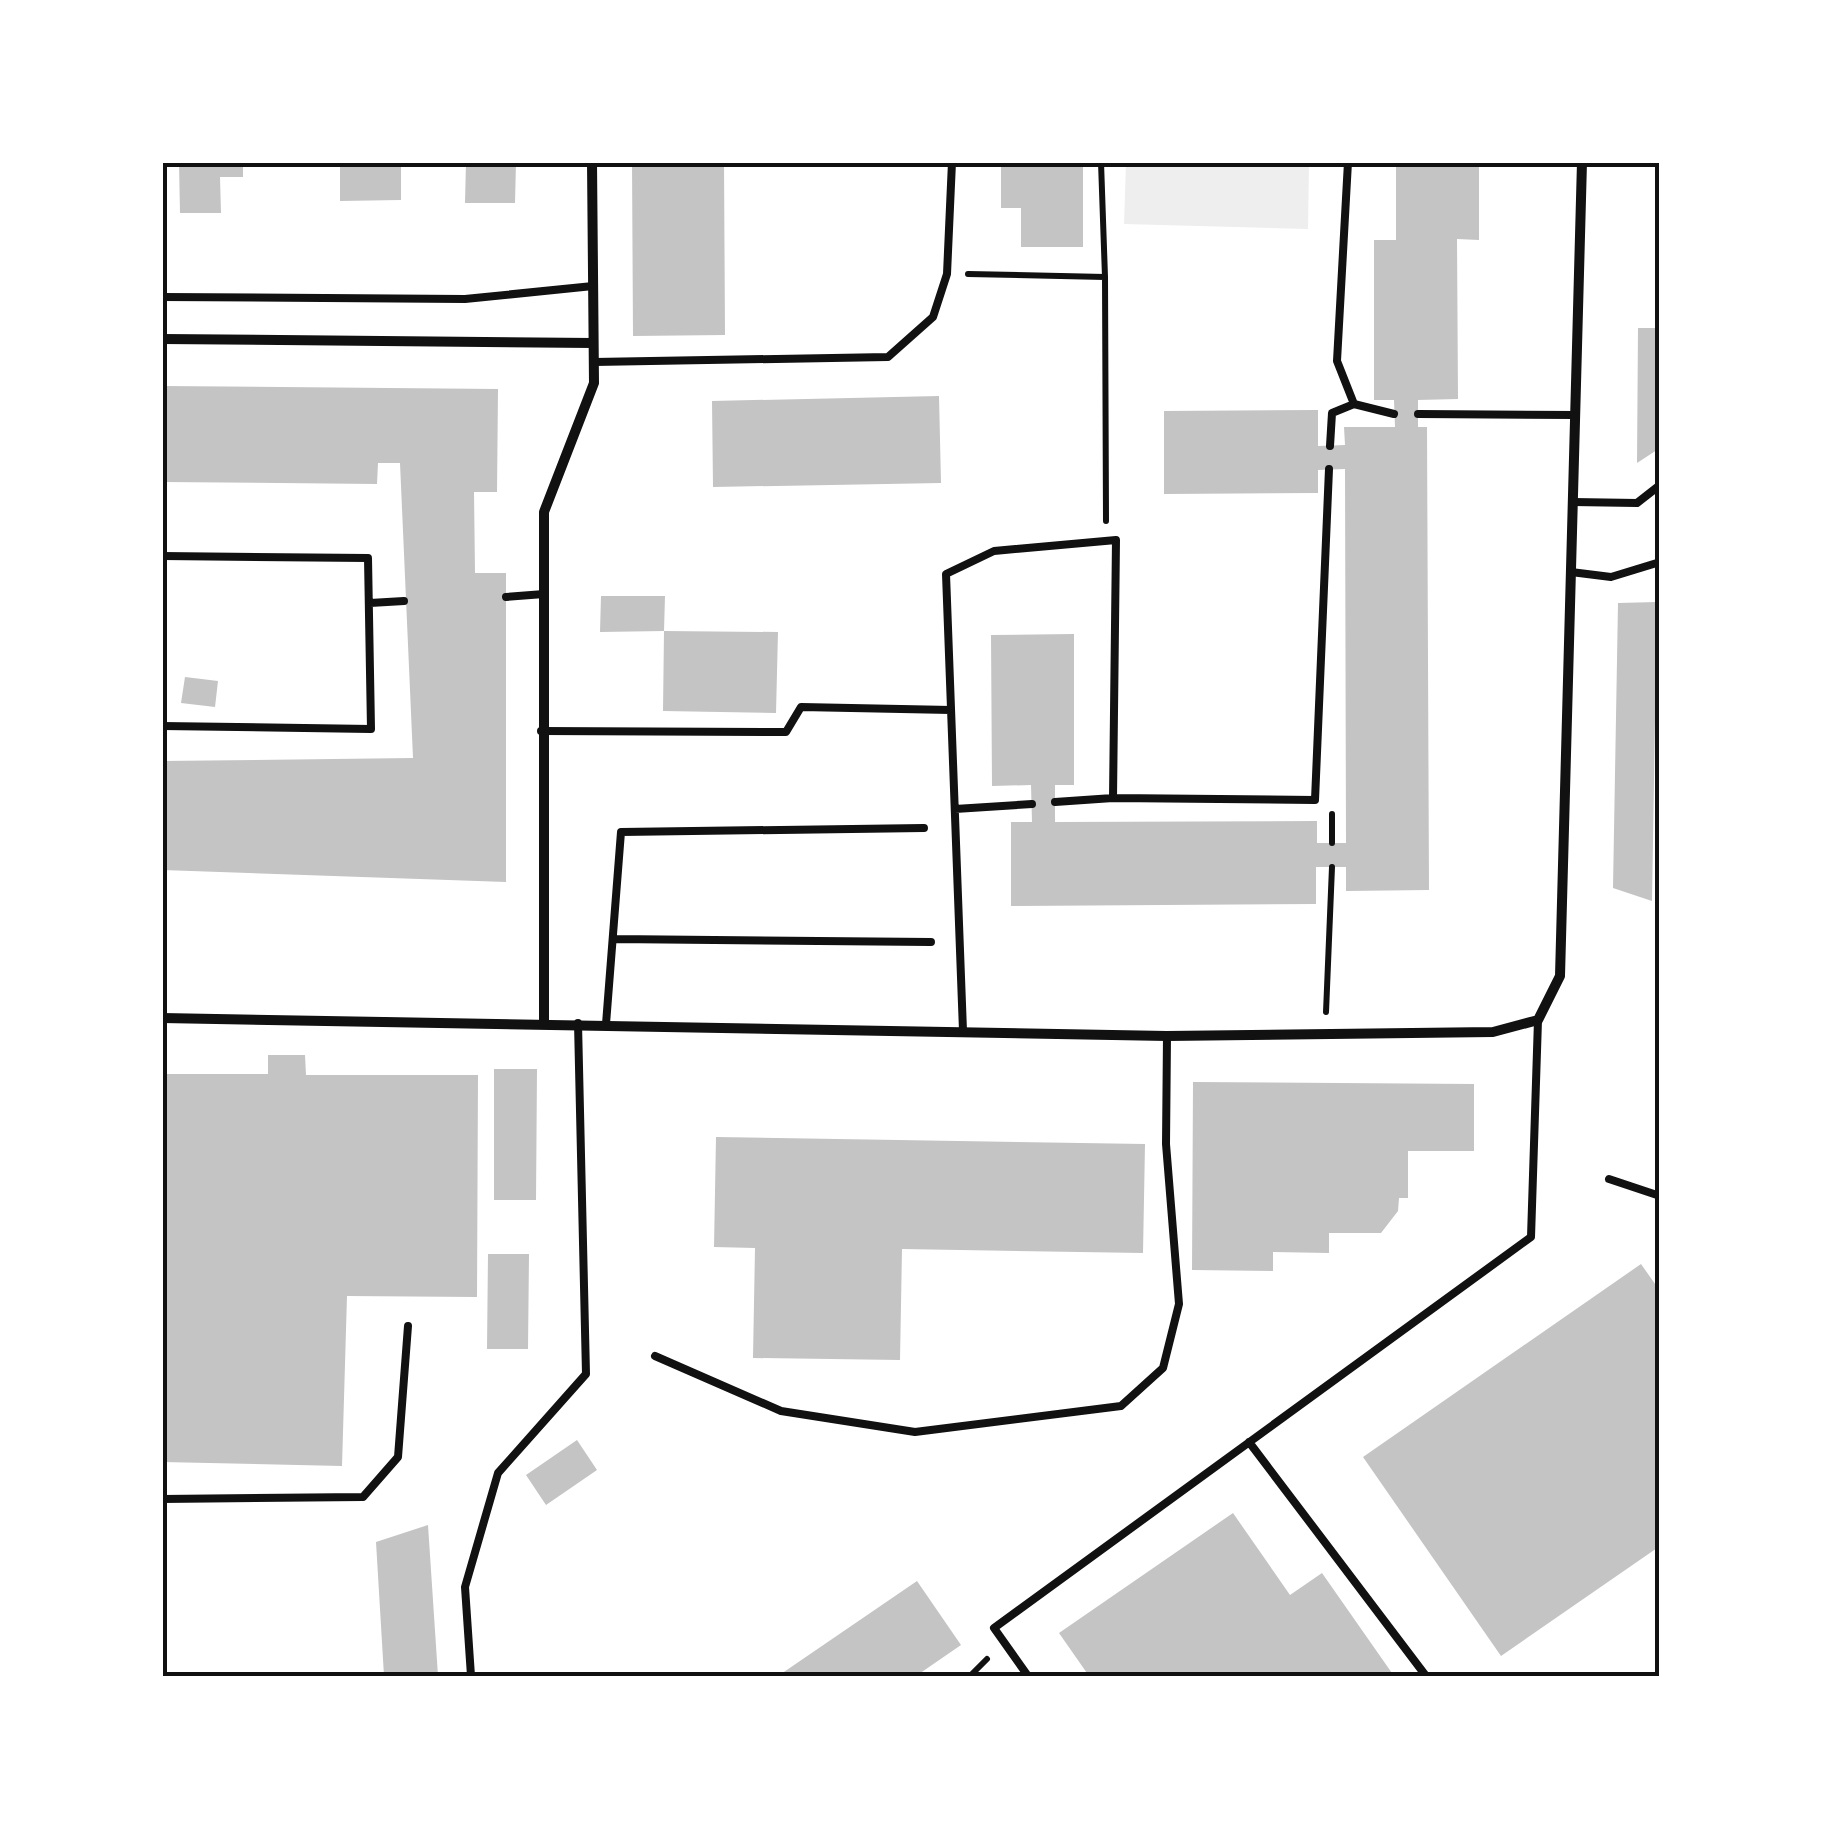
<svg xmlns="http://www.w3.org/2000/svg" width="1822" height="1839" viewBox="0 0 1822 1839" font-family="'Exo 2',sans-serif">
	<rect width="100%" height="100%" fill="#fff"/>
	<path fill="#eee" d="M1126 163H1309L1308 229 1124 224Z"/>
	<path fill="#c4c4c4" d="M179 162H243V177H220L221 213H180Z
		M340 162H401V200L340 201Z
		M466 162H516L515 203H465Z
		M632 162H724L725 335 633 336Z
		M1001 162H1083V247H1021V208H1001Z
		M1396 162H1479V240L1457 239 1458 399 1418 400V427H1427L1429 890 1346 891V867H1316V904L1011 906V822H1032L1031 785 992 786 991 635 1074 634V785H1055V822L1317 821V843H1346L1345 469 1318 470V493L1164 494V411L1318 410V446L1345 445 1344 427H1395L1394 400H1374V240H1396Z
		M1638 328H1660V448L1637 463Z
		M162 386 498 389 497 492H474L475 573H506V882L162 870V761L413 758 400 463H378L377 484 162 482Z
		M939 396 941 483 713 487 712 401Z
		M601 596H665L664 631 600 632Z
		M1657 602 1652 901 1613 888 1618 603Z
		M664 631 778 632 776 713 663 711Z
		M185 677 218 681 215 707 181 703Z
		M268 1055H305L306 1075H478L477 1297 347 1296 342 1466 162 1462V1074H268Z
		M494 1069H537L536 1200H494Z
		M1193 1082 1474 1084V1151H1408V1198H1399L1398 1211 1381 1233H1329V1253L1273 1252V1271L1192 1270Z
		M716 1137 1145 1144 1143 1253 902 1249 900 1360 753 1358 755 1248 714 1247Z
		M488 1254H529L528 1349H487Z
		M1641 1264 1660 1291V1546L1501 1656 1363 1457Z
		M577 1440 597 1470 546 1505 526 1475Z
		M1233 1513 1290 1595 1322 1573 1394 1676H1089L1059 1633Z
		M428 1525 438 1676H384L376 1542Z
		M917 1581 961 1645 916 1676H778Z"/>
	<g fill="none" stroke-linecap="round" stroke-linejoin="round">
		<path stroke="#111" stroke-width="6" d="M968 274 1105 277 1101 162
			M1105 277 1106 521
			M1332 814V843
			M1326 1012 1332 867
			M970 1676 987 1659"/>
		<path stroke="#111" stroke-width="8" d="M1348 162 1337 361 1354 404 1394 414
			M162 297 465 299 593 286
			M594 362 888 357 933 317 947 274 952 162
			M1418 414 1575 415
			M1330 446 1332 413 1354 404
			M1573 502 1637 503 1660 485
			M162 556 368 558 371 729 162 726
			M1571 572 1611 577 1660 562
			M506 597 544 594
			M370 603 404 601
			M541 731 786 732 801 707 951 710
			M1113 798 1315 800 1329 469
			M955 809 1032 804
			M614 939 931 942
			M606 1024 621 832 924 828
			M963 1031 946 574 994 551 1116 540 1113 798 1055 802
			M1609 1179 1660 1196
			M655 1356 781 1411 915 1432 1121 1406 1163 1368 1179 1304 1166 1144 1167 1036
			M1249 1442 1426 1676
			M162 1499 363 1497 398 1457 408 1326
			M471 1676 465 1587 498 1473 586 1374 578 1023
			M1028 1676 994 1628 1531 1237 1538 1020"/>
		<path stroke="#111" stroke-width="10" d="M162 339 593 343
			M162 1018 1167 1036 1493 1032 1538 1020 1560 976 1582 162
			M544 1023V512L594 383 592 162"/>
	</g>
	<rect width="1822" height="1839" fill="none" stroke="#ffffff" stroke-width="330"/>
	<rect x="165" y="165" width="1492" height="1509" fill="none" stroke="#111" stroke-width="4"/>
</svg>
